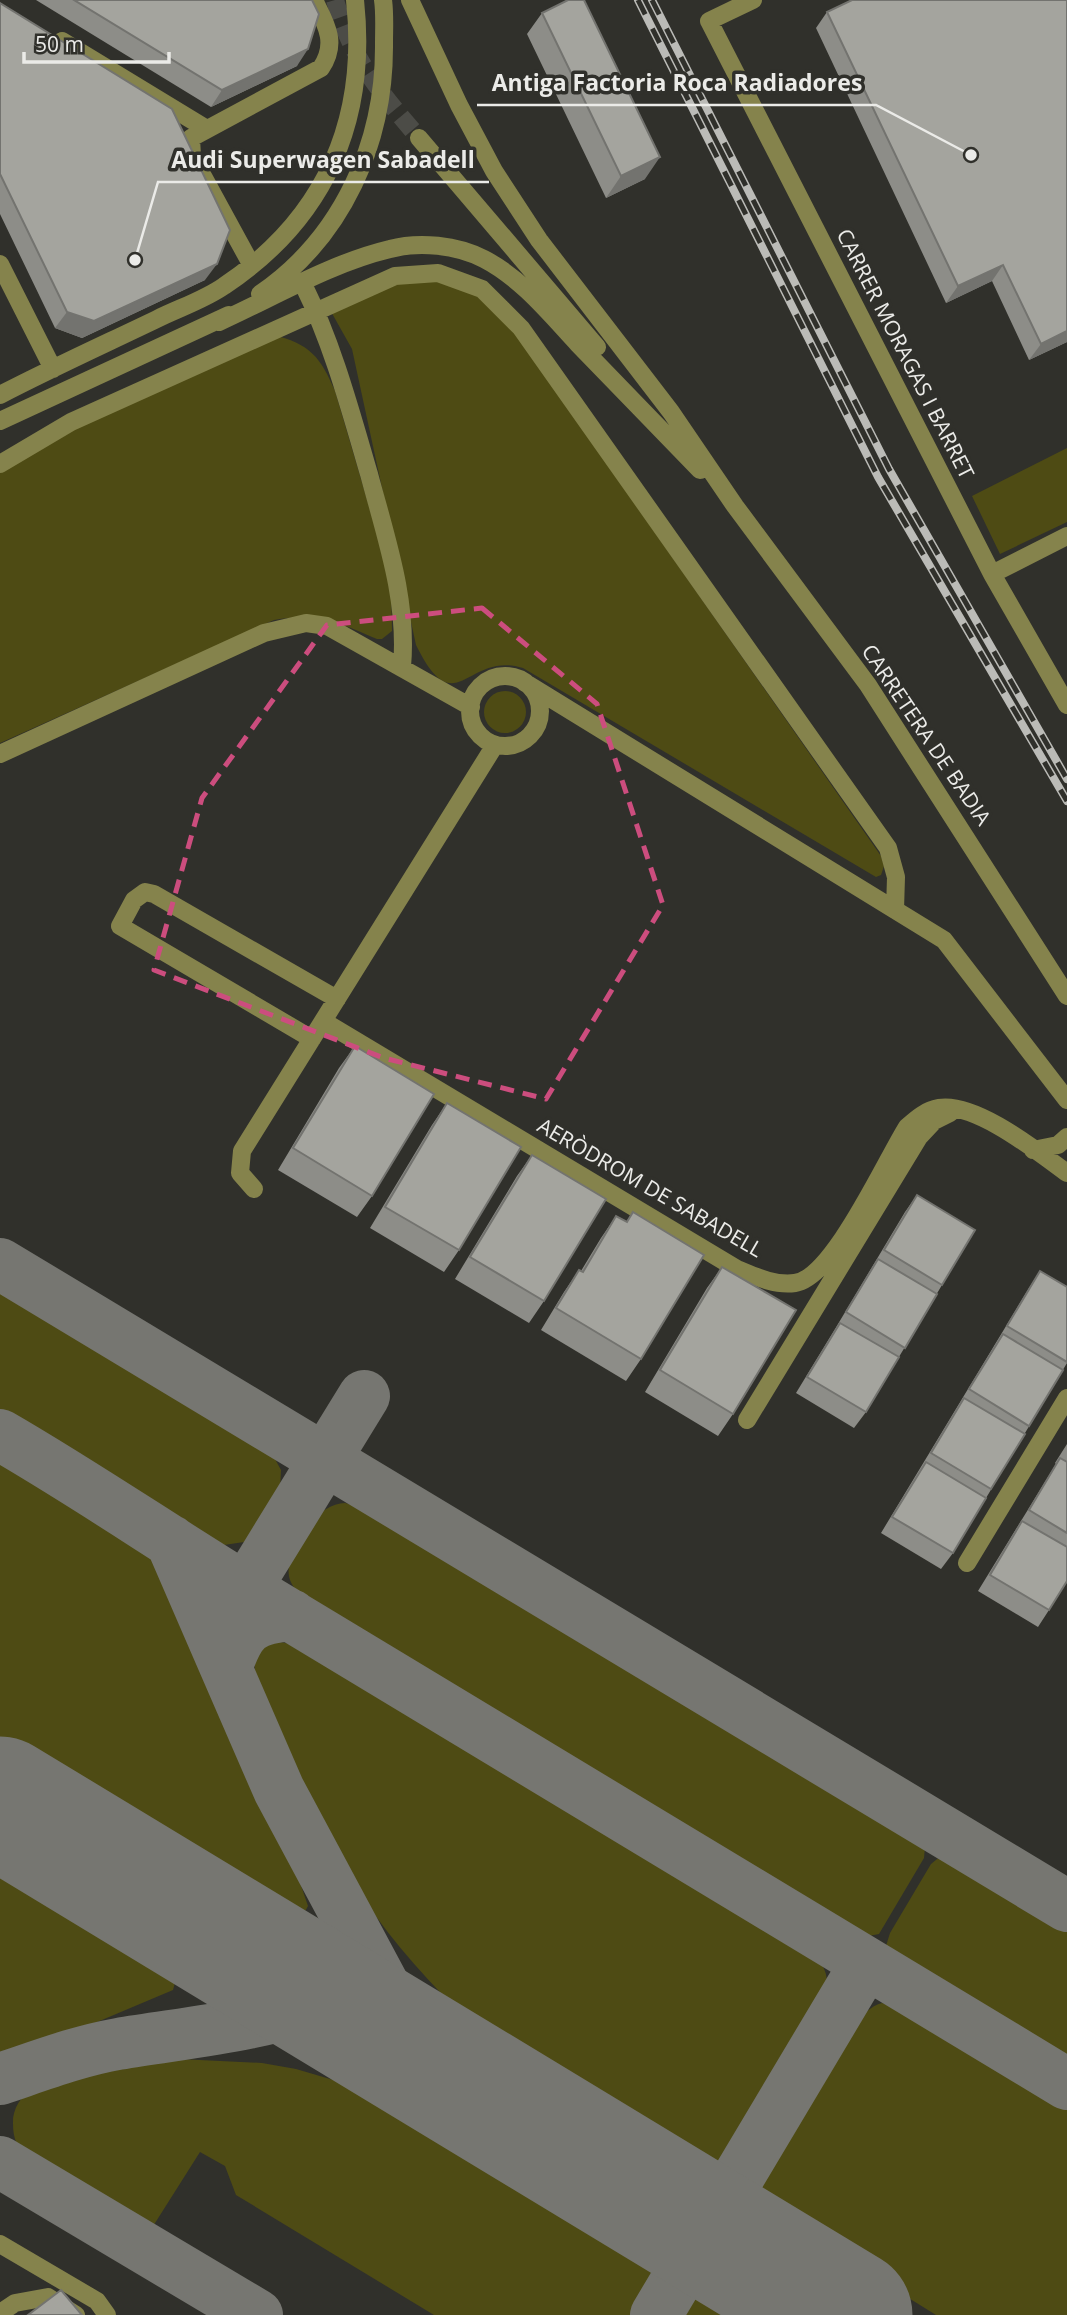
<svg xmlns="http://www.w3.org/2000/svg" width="1067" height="2315" viewBox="0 0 1067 2315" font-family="'Open Sans',sans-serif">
	<rect width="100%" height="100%" fill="#30302b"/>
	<path fill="#4e4b14" d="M419 276 460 284 496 310 527 349 881 856 884 866 881 875 876 877 523 668C466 650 456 726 416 645L352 349 329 308Z
		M272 335C310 343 321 358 335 391L391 581 392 631 382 639H377C338 622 317 612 274 620L0 743V473L105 412Z
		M1067 448V522L1000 554 972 496Z
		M484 712a21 21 0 1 1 42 0a21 21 0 1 1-42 0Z
		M0 1283 238 1427 275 1459 281 1470 280 1491 260 1525 244 1542 224 1545 172 1525 0 1421Z
		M0 1459 145 1547 162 1567 296 1871 308 1906C302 1920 285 1921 272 1915L0 1751Z
		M345 1503 372 1510 413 1531 915 1834 925 1847 924 1858 879 1934 858 1938 324 1615C313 1605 295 1594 290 1580 281 1553 316 1503 345 1503Z
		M274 1641 297 1645 346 1667 783 1931C802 1946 833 1961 826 1990L768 2101 721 2174 710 2177 701 2174C647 2141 591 2111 538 2075 422 1996 330 1871 278 1741 270 1720 246 1672 258 1651Z
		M942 1855 956 1859 1067 1926V2064L894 1960 886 1946 890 1933 931 1864Z
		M0 1858 164 1957 177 1975 173 1990 0 2063Z
		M882 2003 932 2020 1067 2102V2315H936L756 2203 752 2192 756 2180C777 2144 846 2010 882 2003Z
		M179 2059 262 2063 296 2069 364 2089 460 2136 655 2253C669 2275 649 2296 637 2315H434L236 2195 225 2166 200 2152 150 2231 27 2157C17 2148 13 2138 13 2124 12 2063 138 2061 179 2059Z
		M710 2286 758 2315H673L689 2292Z"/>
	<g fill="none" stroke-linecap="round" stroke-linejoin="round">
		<path stroke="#767671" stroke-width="52" d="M0 1264 1067 1906
			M0 1435C85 1484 166 1540 250 1591 522 1755 795 1920 1067 2084
			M171 1541 226 1668 231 1622 246 1588 364 1396
			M291 1615C248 1619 240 1629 226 1668L279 1790 421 2055
			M0 2079C39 2066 78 2051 118 2044 189 2032 260 2027 327 2000
			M0 2162 257 2315
			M656 2315 866 1963"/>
		<path stroke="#767671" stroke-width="131" d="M0 1802 847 2315"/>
		<path stroke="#4c4c47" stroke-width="18" stroke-dasharray="18 9" stroke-linecap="butt" d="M335 0C352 60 380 92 419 138"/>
		<path stroke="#85834c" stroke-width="18" d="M410 0 459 105 494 171 539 240 671 412 735 506 868 685 1067 996
			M753 0 709 21 992 574 1067 705
			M62 41 205 128
			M419 138 597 347
			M0 264 53 369
			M251 264 192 156 191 138 321 68C338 43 326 24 314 0
			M303 284C333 345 350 409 369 474 386 538 408 600 402 667
			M260 294C343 237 385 142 384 43 384 29 385 14 383 0
			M219 322C274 297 331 263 390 249 419 241 457 245 484 259 521 278 550 314 578 344 619 386 659 428 700 470
			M0 395C52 368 105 344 157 319 179 308 204 300 224 286 326 218 368 120 355 0
			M0 421 229 315
			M0 464 71 422 395 276 438 273 482 289 521 328 888 848 896 877 895 910
			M992 574 1067 536
			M470 711a35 35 0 1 1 70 0a35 35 0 1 1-70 0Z
			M524 682 944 940 1067 1100
			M0 754 264 633 306 623 327 626 471 707
			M323 1021 737 1269C754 1276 775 1286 795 1283 833 1278 885 1162 907 1127 916 1119 926 1110 939 1108 976 1102 1038 1152 1067 1173
			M312 1039 120 926 134 900 145 892 154 894 337 999
			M1033 1150 1058 1145 1067 1137
			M254 1189 240 1173 242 1151 495 745
			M747 1420 919 1137 934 1121 950 1113
			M967 1563 1067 1398
			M0 2244 97 2301 107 2315
			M0 2313 15 2303 48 2297 76 2315"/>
		<defs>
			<path id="rail" d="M638 0 878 477 1067 801
				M652 0 889 469 1067 779"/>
		</defs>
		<use href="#rail" stroke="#bbbbb7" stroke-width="8"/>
		<use href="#rail" stroke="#30302b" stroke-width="5" stroke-dasharray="16" stroke-linecap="butt"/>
	</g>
	<path fill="#8d8d88" d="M36 0H312L297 66 211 107Z
		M0 3 205 280 82 338 55 328 0 214Z
		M827 12 1067 342 1029 360 992 281 946 303 816 28Z
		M542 13 645 179 606 198 527 34Z
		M355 1046 372 1196 357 1217 278 1170 339 1068Z
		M447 1103 459 1250 444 1272 370 1228 432 1125Z
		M532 1155 544 1301 529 1323 455 1279 517 1176Z
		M917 1195 942 1285 866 1412 854 1428 796 1393 835 1329 905 1212Z
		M633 1212 641 1359 626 1381 541 1330 564 1292 579 1270 581 1271 601 1238 616 1216 626 1222Z
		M722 1267 733 1414 718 1436 645 1392 707 1288Z
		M1040 1271 1067 1287V1363L953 1553 941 1569 881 1533 1029 1288Z
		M1067 1444V1581L1049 1610 1038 1627 978 1591 1056 1464 1055 1463Z"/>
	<path fill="#73736f" d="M308 49 297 66 211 107 222 90Z
		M660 157 645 179 606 198 621 176Z
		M217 264 205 280 82 338 55 328 67 312Z
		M1003 265 992 281 946 303 958 286Z
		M1067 331V342L1029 360 1041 344Z"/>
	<path fill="#a4a49e" stroke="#73736f" stroke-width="2" d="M74 0H312L319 14 308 49 222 90Z
		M568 0H584L660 157 621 176 542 13Z
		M852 0H1067V331L1041 344 1003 265 958 286 827 12Z
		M0 3 172 109 230 230 217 264 94 321 67 312 0 174Z
		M355 1046 434 1094 372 1196 293 1148Z
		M447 1103 521 1147 459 1250 385 1207Z
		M532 1155 606 1199 544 1301 470 1257Z
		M917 1195 975 1230 942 1285 884 1250Z
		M633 1212 704 1255 641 1359 556 1308 579 1270 583 1272 616 1216 627 1222Z
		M878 1259 937 1294 905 1348 846 1312Z
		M722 1267 796 1310 733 1414 660 1370Z
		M1040 1271 1067 1287V1362L1007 1326Z
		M840 1323 899 1357 866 1412 807 1377Z
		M1003 1334 1063 1370 1029 1426 969 1389Z
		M964 1398 1025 1434 991 1489 931 1453Z
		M1060 1458 1067 1462V1533L1029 1510Z
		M926 1462 986 1498 953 1553 892 1517Z
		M1022 1521 1067 1547V1581L1049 1610 990 1575Z
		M61 2290 82 2315H28Z"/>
	<path fill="none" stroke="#cc4d7e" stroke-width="5" stroke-dasharray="14 9" stroke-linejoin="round" d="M482 608 597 704 663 905 546 1099 384 1058 154 970 202 798 327 625Z"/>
	<g text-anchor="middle" stroke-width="7" stroke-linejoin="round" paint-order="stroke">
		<g font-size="21" fill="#ebebe8" stroke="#30302b">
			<text transform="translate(905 354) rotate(63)" y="7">CARRER MORAGAS I BARRET</text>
			<text transform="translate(926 735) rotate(56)" y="7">CARRETERA DE BADIA</text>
			<text transform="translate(650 1188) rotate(30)" y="7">AERÒDROM DE SABADELL</text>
		</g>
	</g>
	<path fill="none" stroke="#ebebe8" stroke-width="2.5" d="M971 155L876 105H477M135 260L158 182H489"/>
	<g fill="#ebebe8" stroke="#30302b" stroke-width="2.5">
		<circle cx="971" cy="155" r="7"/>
		<circle cx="135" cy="260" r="7"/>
	</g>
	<g font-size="23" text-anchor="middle" font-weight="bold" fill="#ebebe8" stroke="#30302b" stroke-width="7" stroke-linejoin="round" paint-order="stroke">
		<text x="677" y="91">Antiga Factoria Roca Radiadores</text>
		<text x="323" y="168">Audi Superwagen Sabadell</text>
	</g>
	<path d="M24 52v10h145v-10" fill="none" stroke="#ebebe8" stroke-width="3.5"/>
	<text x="35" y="52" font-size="21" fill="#ebebe8" stroke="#30302b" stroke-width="5" paint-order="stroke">50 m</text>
</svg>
